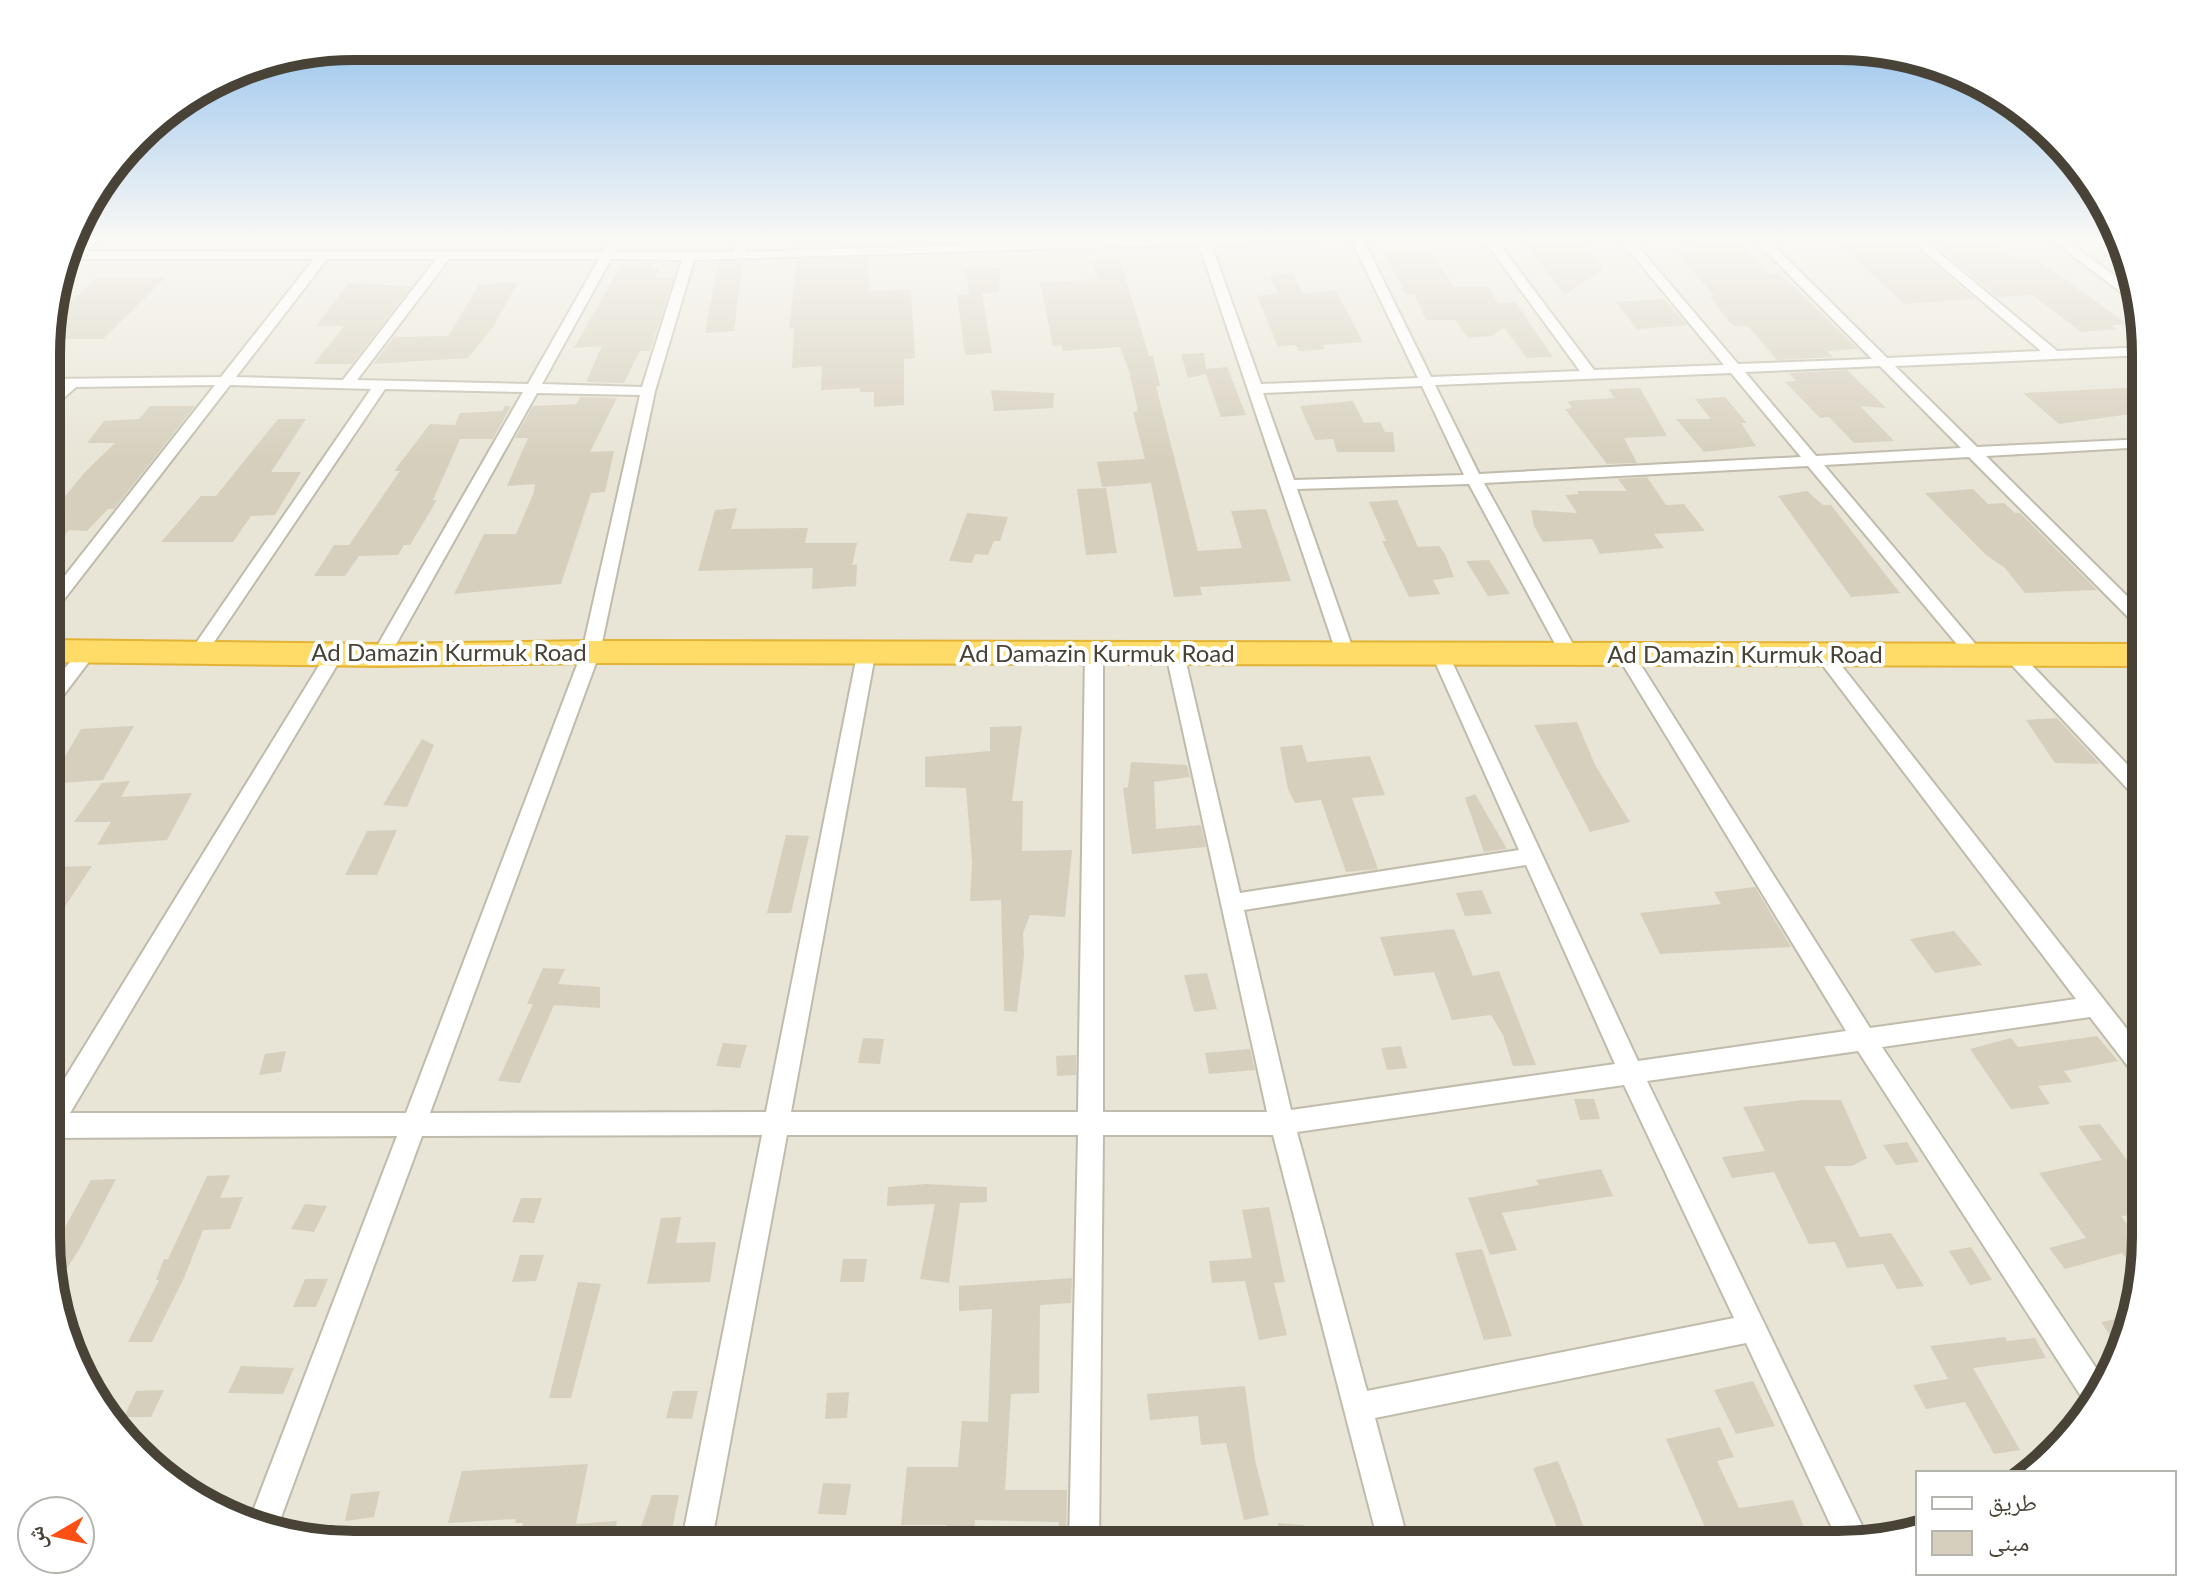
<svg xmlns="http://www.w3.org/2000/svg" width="2192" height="1591" viewBox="0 0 2192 1591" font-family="Lato,'Noto Naskh Arabic',sans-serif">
	<rect width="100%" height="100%" fill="#f4f2e8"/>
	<path fill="#e8e4d6" d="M72 237H2119L2145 335V1256L2123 1354 2082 1425 2023 1473H1918V1526L1838 1545 335 1544 237 1522 166 1481 87 1390 49 1277V314Z"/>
	<path fill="#d6cfbd" d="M1520 237H1578L1603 269 1565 295Z
		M1680 237H1733L1771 275 1780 274 1858 349 1827 351 1833 357 1777 360 1748 326H1734L1729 322 1710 296H1714L1675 249H1692Z
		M1942 237 1989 241 2014 259 2034 258 2128 324 2111 325 2116 329 2081 332 2032 295 1997 297 1928 239H1944Z
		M826 239 851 240H871L870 245 797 247 798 241Z
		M1906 240 1975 299 1904 304 1839 243Z
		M1428 248 1454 287 1488 286 1498 303 1515 302 1553 357 1527 358 1504 328 1491 336 1468 338 1455 320H1426L1414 294 1406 295 1383 250Z
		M868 257 869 291 911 290 915 358 904 359V405L874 407V392H860V388L821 390 822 366 792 368 794 328 789 329 797 260Z
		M1120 260 1149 356H1153L1160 386H1156L1198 551 1242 548 1231 511 1266 509 1291 581 1200 587 1202 595 1174 597 1151 483 1102 487 1097 462 1145 459 1133 412 1138 411 1129 371 1120 347 1063 351 1061 345 1053 346 1040 283 1098 279 1093 261Z
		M743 261 734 331 705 333 718 262Z
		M651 263 649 268H659L655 278 674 277 650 351H640L624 383 586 382 602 346 574 348 621 265Z
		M1000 268 999 292 969 294 966 269Z
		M1293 274 1302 293 1336 291 1363 342 1323 345 1325 349 1299 351 1296 345 1278 347 1257 296 1278 293 1270 276Z
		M97 278H165L103 339H49V321Z
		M518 282 493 327 468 358 373 364 394 337 448 336 479 285Z
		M348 283 412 286 352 364H314L344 326H316Z
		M982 293 992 353 965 355 957 295Z
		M1664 299 1687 325 1637 329 1616 302Z
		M1204 353 1206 369 1227 367 1246 415 1221 417 1206 374 1188 378 1181 354Z
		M1847 370 1886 408 1860 406 1894 441 1854 443 1829 417 1820 418 1785 382 1796 381 1789 373Z
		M1640 388 1667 436 1624 438 1637 463 1607 464 1565 409 1572 408 1567 401 1614 398 1609 389Z
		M2123 388H2145V412L2059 424 2023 393Z
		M991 390 1054 393 1053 408 994 411Z
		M580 397 617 398 590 452 614 451 605 492 591 493 561 584 454 594 484 534H516L534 492 535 484 507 486 528 438H515L533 406 577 404Z
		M1725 397 1747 423H1741L1756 446 1704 452 1676 419H1711L1695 399Z
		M1353 401 1364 423 1380 422 1385 432H1393L1395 452H1337L1333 439 1315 440 1300 406Z
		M150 406H195L114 509H108L87 531 69 530 49 551V516L85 472 115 443H87L104 421 139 419Z
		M505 406H511L493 439H460L433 500H437L410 545H404L398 555 359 556 345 576H314L334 545H349L400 471H394L430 424 455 425 460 413 502 411Z
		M278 419H306L271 472H301L275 515 251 516 233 542H161L201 496H216Z
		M1647 477 1666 505 1684 504 1705 531 1654 534 1664 548 1600 554 1592 539 1543 542 1534 526 1531 510 1577 513 1565 495 1579 494 1577 491H1627L1618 479Z
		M1106 488 1117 553 1086 555 1077 489Z
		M1973 489 1988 504 2004 503 2015 513H2020L2097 590 2025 593 2004 567 1986 555 1925 493Z
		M1807 491 1823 505H1831L1900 593 1851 597 1778 496Z
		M1397 500 1418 547 1439 546 1445 554 1454 577 1433 580 1440 594 1409 597 1382 541H1386L1369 502Z
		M737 508 731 529 808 528 805 543H857L852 565 857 564 856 586 812 589 813 568 698 571 715 510Z
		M967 513 1008 517 1000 541H994L988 555 975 554 972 563 949 561Z
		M1489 560 1510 594 1488 596 1466 561Z
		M2057 718 2100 764 2055 763 2026 720Z
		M1577 722 1595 765 1630 822 1590 832 1534 725Z
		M134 726 103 780 49 784 81 729Z
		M1022 726 1012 801H1023L1022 851 1072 850 1065 917 1030 915 1023 933 1024 955 1017 1012 1004 1011 1001 900 970 901 972 862 966 788 925 787V757L990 751V727Z
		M422 739 434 745 407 807 383 805Z
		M1302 745 1307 762 1370 756 1385 795 1352 798 1378 869 1346 872 1321 800 1295 803 1288 789 1280 747Z
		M1131 762 1187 765 1190 777 1154 782 1156 829 1201 825 1206 847 1132 854 1123 788 1128 787Z
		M130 781 121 797 192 793 167 840 97 845 111 822H74L102 783Z
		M1475 794 1507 849 1484 852 1465 798Z
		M397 830 377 875H345L367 831Z
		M786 835 809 836 791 913H767Z
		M92 866 49 930V867Z
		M1755 887 1791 947 1660 954 1640 913 1721 904 1714 892Z
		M1482 890 1492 914 1465 916 1456 893Z
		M1454 929 1473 976 1499 971 1536 1065 1513 1066 1503 1035 1491 1015 1452 1020 1434 972 1394 976 1380 937Z
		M1954 931 1982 965 1935 973 1910 939Z
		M543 968 565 969 558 984 600 987V1008L554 1005 520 1083 498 1081 533 1004H527Z
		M1207 973 1217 1009 1194 1012 1184 975Z
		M2097 1036 2118 1061 2064 1071 2072 1082 2038 1086 2050 1104 2011 1109 1970 1049 2011 1038 2018 1047Z
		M863 1038 884 1039 880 1064 858 1063Z
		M723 1043 747 1045 740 1068 716 1066Z
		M1401 1046 1407 1068 1387 1070 1381 1048Z
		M1250 1049 1255 1070 1209 1074 1205 1053Z
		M286 1051 281 1072 259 1075 265 1054Z
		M1076 1055V1075L1057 1076 1056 1056Z
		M1574 1099H1594L1600 1119 1580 1120Z
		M1804 1100H1841L1867 1158 1852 1166H1824L1860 1237 1891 1233 1924 1286 1897 1289 1883 1264 1847 1268 1835 1242 1809 1244 1774 1172 1732 1178 1722 1157 1765 1151 1743 1107Z
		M2100 1124 2145 1184V1214L2121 1216 2145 1248 2144 1260 2130 1263 2122 1253 2065 1269 2049 1248 2086 1238 2039 1173 2102 1160 2078 1126Z
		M1907 1142 1919 1162 1896 1165 1883 1145Z
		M1601 1169 1613 1196 1502 1213 1517 1250 1490 1255 1468 1198 1539 1185 1536 1180Z
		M230 1175 220 1198 243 1197 230 1229 203 1230 184 1278 152 1342H128L159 1280H156L164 1259H168L207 1176Z
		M116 1179 80 1248 53 1290 49 1256 91 1180Z
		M926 1184 987 1187V1202L960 1203 949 1283 920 1279 935 1204 887 1206 888 1187Z
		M521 1198H542L534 1223 512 1222Z
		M305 1204 327 1206 314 1232 291 1229Z
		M1269 1207 1285 1282 1274 1283 1287 1335 1259 1340 1245 1281 1212 1283 1209 1261 1252 1258 1242 1210Z
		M681 1217 676 1243 716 1242 710 1282 647 1284 661 1218Z
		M1971 1247 1992 1280 1970 1285 1949 1251Z
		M1482 1249 1512 1336 1484 1340 1455 1253Z
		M520 1255H544L536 1281 512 1282Z
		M843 1259H867L864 1282H840Z
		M1072 1278 1071 1303 1040 1305 1039 1393 1011 1394 1005 1490H1067L1066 1545H1057L1059 1522 975 1520 973 1545H944L946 1525H901L907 1467H958L962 1421 988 1422 992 1309 959 1311V1286Z
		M305 1279H328L316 1307H293Z
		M578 1282 601 1284 571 1398H549Z
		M2132 1316 2128 1331 2123 1354 2101 1322Z
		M2005 1337 2007 1341 2035 1338 2046 1358 1973 1368 2020 1450 1994 1454 1965 1402 1926 1409 1913 1385 1948 1379 1930 1346Z
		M241 1366 294 1368 283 1394 228 1393Z
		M1753 1381 1775 1426 1736 1434 1714 1390Z
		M1245 1386 1255 1460 1269 1515 1244 1520 1226 1443 1201 1445 1198 1416 1150 1420 1147 1394Z
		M164 1390 151 1417H124L136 1391Z
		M673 1391H698L692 1419 666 1418Z
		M849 1392 847 1418 825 1419 827 1393Z
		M1720 1427 1734 1457 1717 1461 1739 1508 1793 1500 1806 1532 1741 1545H1713L1666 1439Z
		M1558 1461 1576 1506 1590 1545H1564L1533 1468Z
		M588 1464 576 1524 617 1521 614 1544H517L523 1523H515L516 1519 448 1523 462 1471Z
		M823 1483 851 1484 846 1515 818 1514Z
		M380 1491 374 1517 345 1521 351 1494Z
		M652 1495H679L669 1544H635Z
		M1278 1523 1304 1525 1305 1545H1279Z"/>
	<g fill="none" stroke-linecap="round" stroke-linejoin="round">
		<defs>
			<path id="street" d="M89 237H102L86 251 603 252 612 237H624L616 252H733L740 237H752L745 252 1197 237H1322L1316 241 1211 244 1261 384 1418 378 1350 237H1362L1431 377 1580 371 1482 237H1494L1594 370 1724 365 1618 237H1630L1738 364 1872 359 1752 237H1765L1887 358 2041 351 1907 237H1920L2057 351 2145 347V355L1895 366 1977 447 2145 439V447L1986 456 2145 614V630L2139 628 1969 457 1824 465 1983 653 1986 657 1983 661H1971L1808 466 1484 483 1579 655 1570 661 1561 655 1469 484 1297 489 1355 655 1346 661 1337 655 1199 244 694 260 655 391 600 652 430 1113 766 1112 857 655 866 649 875 655 791 1112H1078L1085 653 1094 647 1103 653V1112H1267L1166 654 1175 648 1184 654 1240 893 1519 850 1432 655 1435 651H1447L1638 1061 1846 1031 1617 655 1626 649 1632 651 1870 1028 2076 999 1818 659 1815 655 1818 651H1830L2145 1052V1081L2137 1078 2090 1017 1882 1047 2106 1383 2091 1409 2088 1407 1858 1051 1647 1081 1868 1538 1840 1545 1746 1343 1375 1418 1409 1545H1379L1273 1135H1103L1099 1545H1069L1078 1135H787L711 1545H681L762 1135 422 1136 276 1531 248 1524 397 1136 49 1138V1104L328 651 334 649 343 655 70 1113H406L582 652 640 395 537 393 390 655 381 661 372 655 523 392 385 389 204 657H192L189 653 192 649 371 389 230 385 55 611 49 613V596L215 385 76 387 49 411V399L60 387H49V379L221 377 314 259H78L66 262 68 251ZM327 259H436L343 380 236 377ZM449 259H599L528 384 357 380ZM611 259 682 260 642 387 542 384ZM1880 366 1961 448 1816 456 1745 372ZM1731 373 1801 457 1479 474 1435 385ZM1422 386 1464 475 1294 480 1263 393ZM1526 865 1615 1064 1291 1110 1244 910ZM1624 1085 1734 1318 1367 1391 1297 1132Z
				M2048 237H2062L2133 289 2136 300 2130 299Z
				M88 645 97 651 94 655 56 705 49 706V688L82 647Z
				M2014 651 2020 653 2145 783V802L2138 800 2008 661 2005 657 2008 653Z"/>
			<path id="highway" d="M49 640 381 644 591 641 2145 644V666L591 663 381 666 49 662Z"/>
		</defs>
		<use href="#street" stroke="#c0bbaa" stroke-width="4"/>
		<use href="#highway" stroke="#e2b335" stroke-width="4"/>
		<use href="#street" fill="#fff" fill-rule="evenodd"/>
		<use href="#highway" fill="#ffdc68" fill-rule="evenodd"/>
	</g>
	<linearGradient id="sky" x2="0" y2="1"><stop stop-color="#8cbdec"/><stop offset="0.52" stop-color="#faf9f5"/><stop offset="1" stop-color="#faf9f5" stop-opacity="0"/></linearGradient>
	<rect width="2192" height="460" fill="url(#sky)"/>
	<g text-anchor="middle" stroke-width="8" stroke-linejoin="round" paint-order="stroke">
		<g font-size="24" fill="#484336" stroke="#fff">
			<text x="449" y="661">Ad Damazin Kurmuk Road</text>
			<text x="1097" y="662">Ad Damazin Kurmuk Road</text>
			<text x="1745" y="663">Ad Damazin Kurmuk Road</text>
		</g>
	</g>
	<path d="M0 0H2192V1591H0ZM354 60H1838A294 294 0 0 1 2132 354V1237A294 294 0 0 1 1838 1531H354A294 294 0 0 1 60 1237V354A294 294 0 0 1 354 60Z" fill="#fff" fill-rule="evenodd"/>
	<path fill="none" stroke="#484336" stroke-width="10" d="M354 60H1838A294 294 0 0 1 2132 354V1237A294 294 0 0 1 1838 1531H354A294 294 0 0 1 60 1237V354A294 294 0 0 1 354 60Z"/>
	<rect x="1916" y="1471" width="260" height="104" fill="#ffffff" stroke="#b6b4af" stroke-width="2"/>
	<rect x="1932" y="1497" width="40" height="12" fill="#ffffff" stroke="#b6b4af" stroke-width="2"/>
	<text x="1988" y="1511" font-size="24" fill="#484336">طريق</text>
	<rect x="1932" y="1531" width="40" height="24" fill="#d6cfbd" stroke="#b6b4af" stroke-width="2"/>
	<text x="1988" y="1551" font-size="24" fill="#484336">مبنى</text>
	<g transform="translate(56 1535) rotate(261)"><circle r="38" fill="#ffffff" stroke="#b6b4af" stroke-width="2"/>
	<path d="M0-6L14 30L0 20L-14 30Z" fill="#ff4f14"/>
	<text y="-12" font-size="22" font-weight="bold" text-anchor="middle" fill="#484336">ش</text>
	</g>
</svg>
